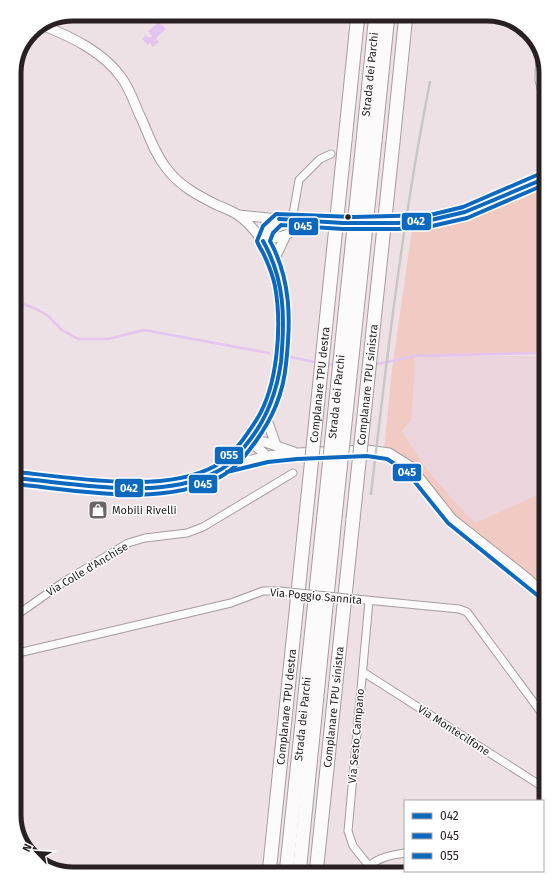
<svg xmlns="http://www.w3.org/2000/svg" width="560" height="888" viewBox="0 0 560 888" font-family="'Fira Sans',sans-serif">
	<rect width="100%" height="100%" fill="#eee1e5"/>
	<path fill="#ebd4dc" d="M415 356H546V491L475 523 456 505 413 449 402 431 412 419Z"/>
	<path fill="#f0cac3" d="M546 178V353L415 356 412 419 402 431C422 465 448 496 475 523L546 491V595L474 537 417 474 384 451 392 369 413 222H420Z"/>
	<path fill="#e4c4f0" d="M159 22 166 29 156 38 159 42 153 47 150 43 148 45 142 39 146 35 149 38 152 36 148 31Z"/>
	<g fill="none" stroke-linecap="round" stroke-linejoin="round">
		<path stroke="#e4c4f0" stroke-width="2.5" d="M14 301 34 308 47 315 62 330 78 339H108L144 330 269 353
			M285 356 319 363
			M326 364 337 365
			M373 365 415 356 546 353"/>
		<defs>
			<path id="minor" d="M540 46 539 80 546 107
				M292 220 299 180 320 159 331 154
				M356 599 459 609 467 612 546 719
				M14 617 65 581 128 543 145 538 187 533 203 527 293 473
				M14 654 231 603 263 591H280
				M363 672 546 789
				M369 866 353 846 348 831 369 601
				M376 874 369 866C380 857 391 855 405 853"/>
			<path id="tertiary" d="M239 215 306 222 392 223 434 220 473 209 546 178
				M263 241 268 229 279 219
				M263 241 286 235
				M274 260 286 235 306 222
				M266 417 276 445
				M250 441 265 442 294 452
				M250 441 267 456
				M228 466 267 456 297 453 367 450 389 453 410 466 452 519 527 578 546 595
				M14 478C73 482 162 501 216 473 231 465 242 451 252 437 272 410 278 391 281 358 285 320 288 280 267 247 260 237 249 222 238 215 232 211 224 208 217 205 197 195 180 186 167 169 155 154 149 136 142 120 135 106 131 90 121 77 103 52 72 37 44 26"/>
			<g id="motorway">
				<path d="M345 140 358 14"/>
				<path id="s1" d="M363 141 376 14"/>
				<path d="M375 141 388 14"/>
				<path d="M393 142 406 14"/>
				<path id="s2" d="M269 874 306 515"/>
				<path id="s3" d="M286 874 324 515"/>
				<path d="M299 874 335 517"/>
				<path id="s4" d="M316 874 353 519"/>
			</g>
		</defs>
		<use href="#minor" stroke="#a59c9f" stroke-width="9"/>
		<use href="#tertiary" stroke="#a59c9f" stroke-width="11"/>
		<use href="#motorway" stroke="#a59c9f" stroke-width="15"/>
		<use href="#minor" stroke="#fcfafb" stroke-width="7"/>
		<use href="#tertiary" stroke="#fcfafb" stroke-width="9"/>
		<use href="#motorway" stroke="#fcfafb" stroke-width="13"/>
		<path stroke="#c9c6c7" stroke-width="2.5" d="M371 494C387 356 403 218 430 82"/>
		<defs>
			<path id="minor-bridge" d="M280 591 356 599"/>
			<g id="motorway-bridge">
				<path id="s5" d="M306 515 345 140"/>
				<path id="s6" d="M324 515 363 141"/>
				<path d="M335 517 375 141"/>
				<path id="s7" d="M353 519 393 142"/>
			</g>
		</defs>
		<use href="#minor-bridge" stroke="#a59c9f" stroke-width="9" stroke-linecap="butt"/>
		<use href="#motorway-bridge" stroke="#a59c9f" stroke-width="15" stroke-linecap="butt"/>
		<use href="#minor-bridge" stroke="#fcfafb" stroke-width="7"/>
		<use href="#motorway-bridge" stroke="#fcfafb" stroke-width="13"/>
		<defs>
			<path id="bus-1" d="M279 219 343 223H398L431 220 465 212 546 178
				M14 478C75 483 162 502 218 471 232 464 242 450 252 437 269 414 277 390 281 362 285 318 285 280 263 241"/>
			<path id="bus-2" d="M227 472 268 462 297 459 367 456 387 459 406 471 448 523 542 599
				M14 484C78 490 161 508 220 477 235 469 246 455 256 441 273 417 283 394 286 364 291 320 291 280 270 241L273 233 281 225 343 229H398L432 226 467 218 546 184"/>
			<path id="bus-3" d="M15 472C73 477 162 495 215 466 233 456 246 436 257 419 278 385 282 325 275 286 273 276 269 266 265 257 263 252 259 247 257 241L263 226 276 214 354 217 430 215 463 207 544 172"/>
		</defs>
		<use href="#bus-1" stroke="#fff" stroke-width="7"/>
		<use href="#bus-2" stroke="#fff" stroke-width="7"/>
		<use href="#bus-3" stroke="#fff" stroke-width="7"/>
		<use href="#bus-1" stroke="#0c69bf" stroke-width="4"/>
		<use href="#bus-2" stroke="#0c69bf" stroke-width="4"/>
		<use href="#bus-3" stroke="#0c69bf" stroke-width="4"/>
	</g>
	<defs>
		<symbol id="shop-square" viewBox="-11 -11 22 22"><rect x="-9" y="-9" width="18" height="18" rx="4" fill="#6d6466" stroke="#fff"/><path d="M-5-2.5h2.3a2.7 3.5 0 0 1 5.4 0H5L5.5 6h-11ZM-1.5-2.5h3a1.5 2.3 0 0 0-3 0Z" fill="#fff"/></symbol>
	</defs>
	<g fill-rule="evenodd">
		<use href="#shop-square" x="87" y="499" width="22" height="22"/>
	</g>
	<circle fill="#282022" stroke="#fff" stroke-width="1.5" cx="348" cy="217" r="3.5"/>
	<g text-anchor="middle" stroke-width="3" stroke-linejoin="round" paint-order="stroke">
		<g font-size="11" fill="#282022" stroke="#fff">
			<text dy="4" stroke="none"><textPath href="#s1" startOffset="67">Strada dei Parchi</textPath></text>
			<text dy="4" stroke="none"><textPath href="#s5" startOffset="131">Complanare TPU destra</textPath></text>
			<text dy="4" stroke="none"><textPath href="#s7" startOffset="135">Complanare TPU sinistra</textPath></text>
			<text dy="4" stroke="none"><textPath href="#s6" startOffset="119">Strada dei Parchi</textPath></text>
			<text transform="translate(87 569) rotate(-31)" y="4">Via Colle d'Anchise</text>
			<text transform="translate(316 596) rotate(5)" y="4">Via Poggio Sannita</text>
			<text dy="4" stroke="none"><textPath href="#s2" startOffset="168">Complanare TPU destra</textPath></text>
			<text dy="4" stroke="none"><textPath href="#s4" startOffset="168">Complanare TPU sinistra</textPath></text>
			<text dy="4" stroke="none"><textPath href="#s3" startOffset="156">Strada dei Parchi</textPath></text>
			<text transform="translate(454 730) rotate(33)" y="4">Via Montecilfone</text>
			<text transform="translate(356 736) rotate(-85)" y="4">Via Sesto Campano</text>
		</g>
		<g font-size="11" fill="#282022" stroke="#fff" text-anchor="start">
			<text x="112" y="514">Mobili Rivelli</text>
		</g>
	</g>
	<path d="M0 0H560V888H0ZM73 21H487A52 52 0 0 1 539 73V815A52 52 0 0 1 487 867H73A52 52 0 0 1 21 815V73A52 52 0 0 1 73 21Z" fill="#fff" fill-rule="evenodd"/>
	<path fill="none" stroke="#282022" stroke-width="5" d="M73 21H487A52 52 0 0 1 539 73V815A52 52 0 0 1 487 867H73A52 52 0 0 1 21 815V73A52 52 0 0 1 73 21Z"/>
	<g stroke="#fff" stroke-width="1.5">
		<rect x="401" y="212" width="31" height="19" rx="4" fill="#0c69bf"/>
		<rect x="288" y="217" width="31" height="19" rx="4" fill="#0c69bf"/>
		<rect x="214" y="446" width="30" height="19" rx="4" fill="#0c69bf"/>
		<rect x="392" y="463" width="30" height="19" rx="4" fill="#0c69bf"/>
		<rect x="188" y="474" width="30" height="20" rx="4" fill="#0c69bf"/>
		<rect x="114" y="478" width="30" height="20" rx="4" fill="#0c69bf"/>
	</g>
	<g font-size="11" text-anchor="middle" font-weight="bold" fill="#fff">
		<text x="416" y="225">042</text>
		<text x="303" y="230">045</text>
		<text x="229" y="459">055</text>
		<text x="407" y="476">045</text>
		<text x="203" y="488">045</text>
		<text x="129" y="492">042</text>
	</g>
	<rect x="404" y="800" width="140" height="72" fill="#ffffff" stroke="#a9a6a7"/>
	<rect x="412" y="813" width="20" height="6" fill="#0c69bf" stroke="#a9a6a7"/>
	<text x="440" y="820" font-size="12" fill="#282022">042</text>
	<rect x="412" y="833" width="20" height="6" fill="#0c69bf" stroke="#a9a6a7"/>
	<text x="440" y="840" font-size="12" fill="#282022">045</text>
	<rect x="412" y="853" width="20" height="6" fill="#0c69bf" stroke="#a9a6a7"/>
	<text x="440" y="860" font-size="12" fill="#282022">055</text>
	<g transform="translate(36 852) rotate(295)" stroke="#ffffff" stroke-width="3" paint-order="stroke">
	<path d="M0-3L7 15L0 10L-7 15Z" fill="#282022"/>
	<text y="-6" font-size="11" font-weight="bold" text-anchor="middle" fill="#282022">N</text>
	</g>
</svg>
